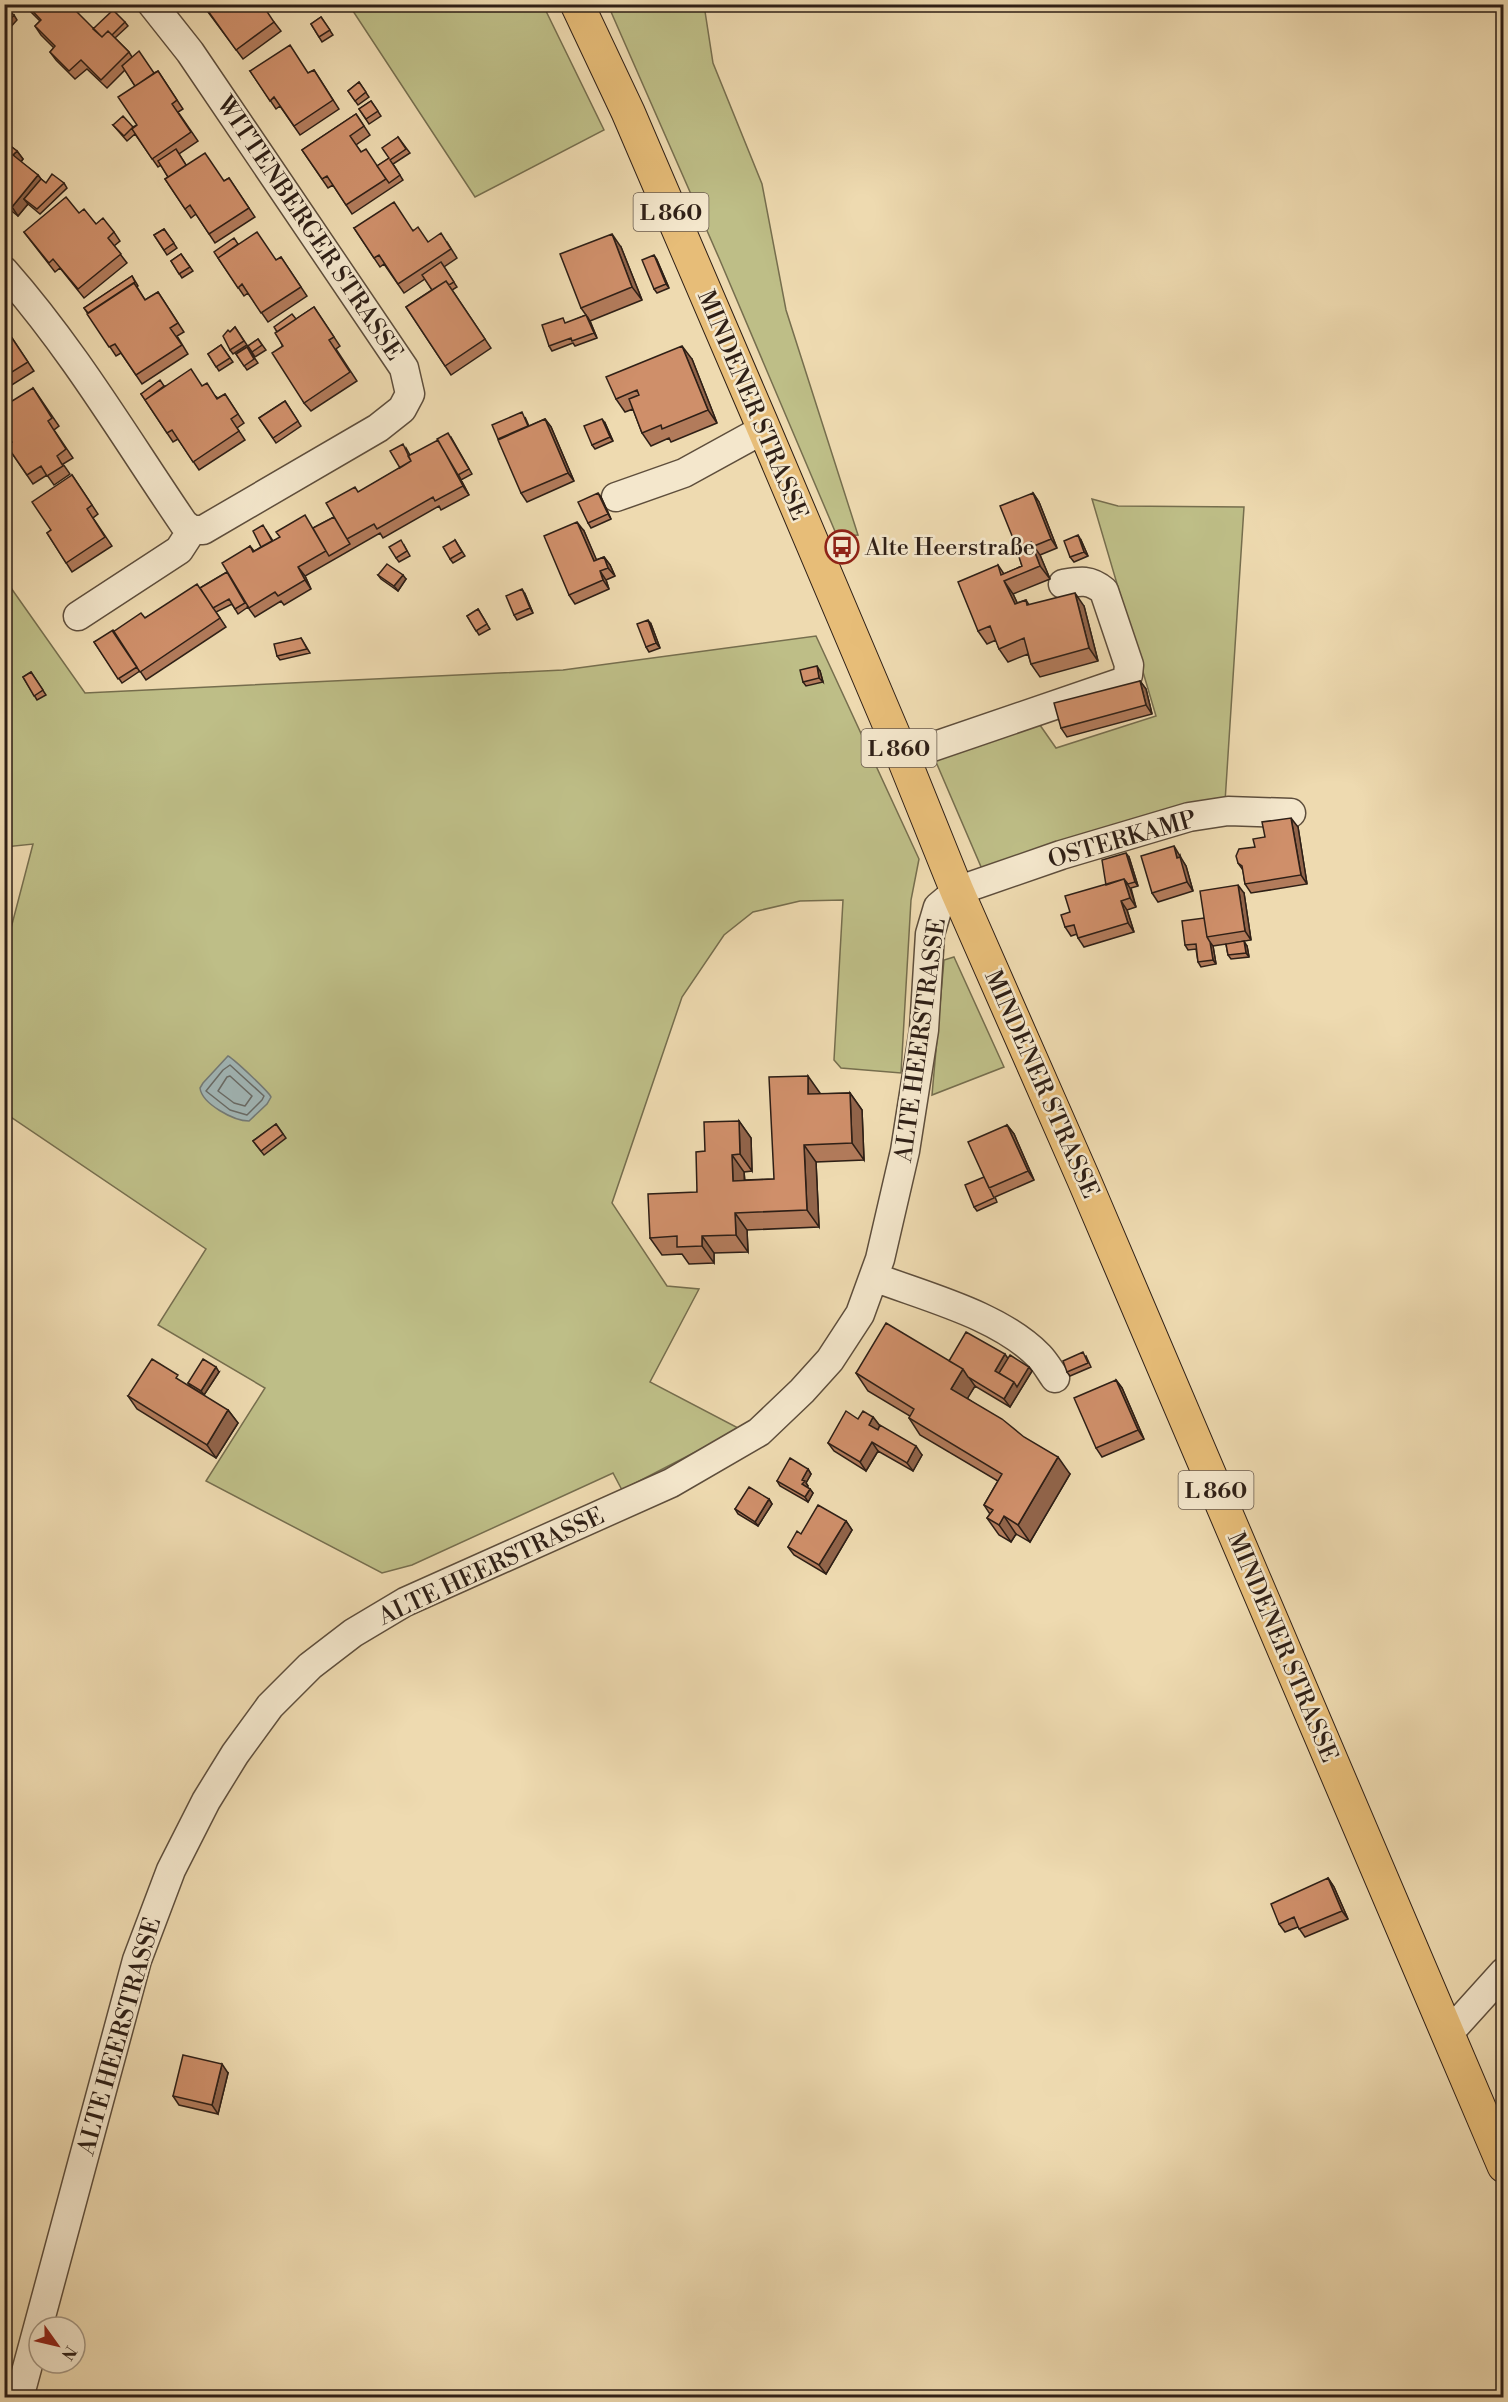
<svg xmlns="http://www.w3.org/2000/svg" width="1508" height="2402" viewBox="0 0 1508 2402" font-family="'Libre Bodoni',serif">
	<rect width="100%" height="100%" fill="#eedab0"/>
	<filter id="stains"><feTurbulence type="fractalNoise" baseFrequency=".00333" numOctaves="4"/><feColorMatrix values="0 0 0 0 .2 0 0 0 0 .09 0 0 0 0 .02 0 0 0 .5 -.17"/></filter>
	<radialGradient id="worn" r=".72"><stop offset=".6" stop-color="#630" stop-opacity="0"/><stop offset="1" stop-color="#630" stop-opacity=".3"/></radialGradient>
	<path fill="#bebe87" stroke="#766e4e" stroke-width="1.5" d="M349 5H543L604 130 475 197Z
		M608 5H704L713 63 762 184 786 310 858 535 837 536 719 258Z
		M1092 499 1118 506 1244 507 1225 802 982 869 933 755 1035 718 1056 748 1156 716Z
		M4 578 85 693 563 670 816 636 919 859 911 900 901 1073 841 1068 834 1060 843 900 800 901 753 912 724 935 682 997 612 1203 667 1286 699 1289 650 1382 740 1429 622 1490 613 1473 412 1565 382 1573 206 1481 265 1388 158 1325 206 1249 5 1113V951L33 844 5 847Z
		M954 957 1004 1067 932 1095 944 960Z"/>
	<path fill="#a1b7b8" stroke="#737a77" stroke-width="1.5" d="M228 1056C234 1059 269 1092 271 1097L267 1104 249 1121C234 1121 202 1104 200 1088L203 1083Z"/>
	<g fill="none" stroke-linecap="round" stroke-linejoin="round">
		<path stroke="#686b67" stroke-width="1.5" d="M230 1065 264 1096 262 1100 247 1115 230 1110 206 1091 223 1070Z
			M230 1076 252 1096 245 1106 234 1103 218 1091 227 1077Z"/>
		<defs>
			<path id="minor" d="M4 271C73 349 126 439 184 524L192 530H203L378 428 402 409 410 394 404 368 190 52 152 4
				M616 497 684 473 764 429
				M78 616 179 550 192 530
				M903 757 1125 681 1128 675 1129 665 1104 591C1090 579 1080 581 1063 584
				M874 1277C926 1297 999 1315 1039 1356 1045 1362 1050 1371 1055 1378
				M1448 2034 1504 1972
				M19 2398 137 1960 171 1870 206 1801 235 1754 270 1706 310 1666 353 1633 405 1602 671 1483 759 1432 802 1391 830 1360 860 1314 880 1259 905 1151 924 1030 930 934 938 907 957 891 1061 855 1189 817 1228 811 1291 813"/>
			<path id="major" d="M577 4 628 112 761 422 903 757 957 891 1084 1180 1504 2166"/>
		</defs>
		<use href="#minor" stroke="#5e4e3c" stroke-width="31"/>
		<use href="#major" stroke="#2e1f16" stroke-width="35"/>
		<use href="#minor" stroke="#f4e7cc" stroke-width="28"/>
		<use href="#major" stroke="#e7bd78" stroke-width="33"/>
	</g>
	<path fill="#b27b5b" stroke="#2e1f16" stroke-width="1.5" d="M25 4H74L71 7 93 29 125 22 128 26 115 38 129 52 132 57 154 73 158 71 183 109 178 112 198 141 179 154 186 165 224 181 229 178 255 217 215 243 196 214 191 218 165 179 168 177 161 165 158 167 135 134 127 141 113 125 133 127 137 125 135 86 125 70 107 88 87 69 75 79 56 60 50 52 54 48 41 35 35 26 40 21 28 9Z
		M202 4 274 22 281 31 243 59Z
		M321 17 333 35 322 42 311 24Z
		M314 70 339 109 300 135 280 106 276 109 250 71 308 73Z
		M359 82 369 97 358 105 348 91Z
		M371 101 381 116 369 124 359 109Z
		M356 114 370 135 356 145 361 152 377 166 389 158 398 137 410 153 393 164 403 180 352 214 333 185 328 188 302 150Z
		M4 141 17 151 23 159 21 162 38 175 41 179 46 183H64L67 188 40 214 28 204 18 216 4 205Z
		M79 213 96 224 114 232 120 241 114 246 127 263 84 298 60 268 55 272 24 232Z
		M354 228 413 230 428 242H447L457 258 444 267 457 287 452 290 491 348 451 375 406 307 432 290 425 279 404 293 384 264 380 267Z
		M164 229 177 248 167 255 154 235Z
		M238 244 277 260 281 257 307 296 268 322 248 293 244 296 218 258Z
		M621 247 642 300 590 321 597 338 575 346 573 343 552 351 549 346 567 323 586 315 581 308Z
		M181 254 193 271 182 278 171 261Z
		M657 260 669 288 657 293 654 289Z
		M132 276 138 286 137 287 145 300 158 292 184 332 177 336 188 354 142 384 121 353 116 356 84 308Z
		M314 307 340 346 336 349 357 381 311 411 304 403 277 332Z
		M235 327 247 345 233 354 230 350V332Z
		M8 332 34 371 4 390V334Z
		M258 339 266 350 255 357 248 346Z
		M221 345 233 362 219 371 208 354Z
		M247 347 258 363 247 370 236 354Z
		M692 359 717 423 671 442 669 438 651 446 642 433 633 409 625 412 616 399Z
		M165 386H202L218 398 225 394 244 423 237 428 245 440 199 470 178 439 173 442 141 394Z
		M33 388 59 426 54 430 73 458 63 464 70 474 54 485 47 475 33 484 7 446 12 442Z
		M285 401 301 426 276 443 259 418Z
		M525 417 529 426 545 419 551 427 574 481 527 502 521 493Z
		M605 423 613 441 595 449 592 445Z
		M451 437 472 474 461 480 457 472 469 495 441 510 439 506 383 538 380 533 305 576 311 589 284 605 281 601 255 617 247 606 248 607 238 614 232 604 216 612 226 627 146 680 140 671 122 683 94 642 145 618 200 588 227 572 250 546 254 551 261 547 266 530 273 541 313 528 334 517 359 492 400 468 406 448 410 455Z
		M72 475 98 514 93 518 112 546 72 572 47 533 51 530Z
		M1033 493 1039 502 1057 548 1040 555 1050 579 1013 594 1017 603 1026 600 1029 605 1084 606 1098 661 1040 677 1031 664 1028 654 1008 662 999 649 996 640 987 644 978 631 998 565 1004 574 1022 566 1017 548Z
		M601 497 611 519 591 528 588 523Z
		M584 531 596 560 604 557 610 565 615 576 606 580 609 589 575 604 569 595Z
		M455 540 465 556 453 563 450 559Z
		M1081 540 1088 556 1074 562 1070 557Z
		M404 545 410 556 399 562 396 558Z
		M378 575 406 579 398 591 381 579Z
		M525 594 533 613 517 620 514 615Z
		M478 609 490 629 479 635 467 616Z
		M651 624 660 648 649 652 646 647Z
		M301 638 310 653 280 660 277 656Z
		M820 671 823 682 806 686 803 682Z
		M31 672 46 695 37 700 23 677Z
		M1140 681 1146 689 1152 714 1067 737 1061 728Z
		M1298 827 1307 884 1251 893 1245 884 1243 870 1238 863 1265 837Z
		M1180 855 1181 859 1186 866 1193 891 1158 902 1152 893Z
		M1129 857 1138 886 1131 888 1136 907 1127 910 1134 932 1084 947 1078 938 1077 934 1071 936 1065 927 1070 912 1106 885Z
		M1244 893 1251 940 1233 943 1247 946 1249 957 1231 959 1228 955 1226 944 1213 946 1216 964 1201 967 1198 962 1196 949 1188 950 1185 945 1204 918Z
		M820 1093V1094L850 1093 862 1110 864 1160 816 1162 819 1227 747 1230 748 1252 714 1253V1263L689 1264 682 1254 662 1255 650 1238 697 1192 705 1151 739 1121 751 1138 752 1171 744 1172 745 1180 774 1179Z
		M276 1124 286 1138 264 1155 253 1141Z
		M1007 1125 1014 1134 1034 1180 995 1197 997 1202 977 1211 974 1207Z
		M1086 1356 1091 1367 1070 1376 1067 1372Z
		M1008 1359 1032 1371 1010 1407 975 1386 967 1398 1070 1474 1030 1542 1016 1534 1011 1542 999 1535 987 1518 990 1514 984 1505 998 1481 920 1435 909 1418 910 1416 868 1391 856 1373 949 1361Z
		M219 1372 204 1395 191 1387 188 1383Z
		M1116 1380 1122 1388 1144 1439 1102 1457 1096 1448Z
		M128 1396 228 1410 238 1423 216 1458 137 1409Z
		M873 1417 880 1426 922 1455 913 1471 878 1451 866 1471 834 1451 828 1443 858 1419Z
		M808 1469 811 1474 806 1483 808 1486 807 1487 810 1489 813 1493 808 1502 780 1486 777 1481Z
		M769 1499 772 1504 758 1526 738 1514 735 1509Z
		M846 1521 852 1530 826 1574 794 1555 788 1547Z
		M1328 1878 1334 1887 1348 1919 1305 1937 1298 1927 1285 1932 1279 1924Z
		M228 2073 218 2114 179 2105 173 2096Z"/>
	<path fill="#91644a" stroke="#2e1f16" stroke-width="1.5" d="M7 4H14L7 12 4 8Z
		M14 15 17 20 9 29 6 24Z
		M17 151 23 159 19 164 13 155Z
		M38 175 44 183 24 199 28 204 18 216 12 207Z
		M612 234 621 247 642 300 632 287Z
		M654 255 657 260 669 288 666 284Z
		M587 316 590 321 597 338 594 333Z
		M682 346 692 359 717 423 708 410Z
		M545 419 551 427 574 481 568 473Z
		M602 419 605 423 613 441 610 437Z
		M438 440 444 449 469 495 463 486Z
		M598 493 601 497 611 519 608 514Z
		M1033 493 1039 502 1057 548 1051 539Z
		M577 522 584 531 601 570 594 561Z
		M1078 535 1081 540 1088 556 1084 552Z
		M1031 542 1040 555 1050 579 1040 566Z
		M604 557 610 565 615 576 608 568Z
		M298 567 305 576 311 589 305 580Z
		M600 571 606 580 609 589 603 580Z
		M403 575 406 579 398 591 394 586Z
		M1004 581 1013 594 1024 617 1015 604Z
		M522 589 525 594 533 613 530 608Z
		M1075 593 1084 606 1098 661 1089 648Z
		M648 620 651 624 660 648 656 643Z
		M817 666 820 671 823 682 819 678Z
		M1140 681 1146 689 1152 714 1146 705Z
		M1291 818 1298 827 1307 884 1301 875Z
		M1174 846 1186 866 1193 891 1187 882 1177 858Z
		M1126 853 1129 857 1138 886 1135 882Z
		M1124 879 1130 888 1136 907 1130 898Z
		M1238 885 1244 893 1251 940 1245 931Z
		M1121 901 1127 910 1134 932 1128 923Z
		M1244 941 1247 946 1249 957 1246 953Z
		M1210 942 1213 946 1216 964 1213 960Z
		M808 1076 820 1093V1111L808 1094Z
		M850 1093 862 1110 864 1160 852 1143Z
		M739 1121 751 1138 752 1171 740 1154Z
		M1007 1125 1014 1134 1034 1180 1028 1171Z
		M804 1145 816 1162 819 1227 807 1210Z
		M732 1155 744 1172 745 1198 733 1181Z
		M735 1213 747 1230 748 1252 736 1235Z
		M702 1236 714 1253V1263L702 1246Z
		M1005 1354 1011 1363 998 1375 995 1371Z
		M216 1367 219 1372 204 1395 201 1391Z
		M1029 1367 1032 1371 1010 1407 1004 1399 1014 1382Z
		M963 1369 975 1386 963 1406 951 1389Z
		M1116 1380 1122 1388 1144 1439 1138 1430Z
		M228 1410 238 1423 216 1458 207 1445Z
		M873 1417 880 1426 875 1434 869 1425Z
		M872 1442 878 1451 866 1471 860 1462Z
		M916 1446 922 1455 913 1471 907 1463Z
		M1058 1457 1070 1474 1030 1542 1018 1525Z
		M808 1469 811 1474 806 1483 808 1486 806 1489 802 1484V1480Z
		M810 1489 813 1493 808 1502 805 1497Z
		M769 1499 772 1504 758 1526 755 1522Z
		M1004 1516 1016 1534 1011 1542 999 1525Z
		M846 1521 852 1530 826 1574 819 1565Z
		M1328 1878 1334 1887 1348 1919 1342 1911Z
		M222 2064 228 2073 218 2114 212 2105Z"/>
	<path fill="#cf8f6a" stroke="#2e1f16" stroke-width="1.5" d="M26 4H69L102 37 108 31 129 52 101 80 81 60 69 71 50 52 55 46 35 26 41 20Z
		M203 4H262L274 22 236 50Z
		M4 8 14 15 6 24 4 23Z
		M113 10 125 22 112 35 108 31 102 37 93 29Z
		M321 17 330 30 319 37 311 24Z
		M290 45 308 73 314 70 333 100 294 126 274 97 270 101 250 71Z
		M139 51 154 73 135 86 122 66Z
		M158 71 177 100 172 104 191 132 152 159 132 129 137 125 118 97Z
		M359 82 366 92 355 101 348 91Z
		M371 101 378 111 366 119 359 109Z
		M356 114 364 126 350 136 361 152 366 149 386 179 346 205 327 176 322 179 302 150Z
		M123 116 133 127 124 136 113 125Z
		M398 137 406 149 390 160 400 175 389 183 377 166 389 158 382 148Z
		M4 141 17 151 13 155 38 175 12 207 4 201Z
		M176 149 186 165 168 177 158 161Z
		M205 153 224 181 229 178 249 208 209 234 190 205 185 209 165 179Z
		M52 174 64 183 37 209 24 199 41 179 46 183Z
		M66 197 79 213 84 209 96 224 103 218 114 232 108 238 121 254 78 289 53 259 49 263 24 232Z
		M394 202 413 231 418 227 428 242 441 233 451 249 398 284 379 255 374 258 354 228Z
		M164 229 174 243 164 250 154 235Z
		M257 232 276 260 281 257 301 287 261 313 242 284 238 288 218 258Z
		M612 234 632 287 581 308 560 254Z
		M234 238 238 244 218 258 214 252Z
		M181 254 190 267 179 274 171 261Z
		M654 255 666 284 654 289 642 260Z
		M441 262 454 282 449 285 446 281 432 290 422 275Z
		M132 276 135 282 88 313 84 308Z
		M446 281 485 339 445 366 406 307Z
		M134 283 145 300 158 292 178 323 170 328 182 345 136 375 115 344 109 347 87 314Z
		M314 307 334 337 329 340 350 372 304 403 272 353 283 346 275 333Z
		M292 314 296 319 277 332 274 327Z
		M586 315 594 333 572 341 571 338 549 346 542 325 563 318 565 323Z
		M235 327 244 341 230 350 223 336 228 330 230 332Z
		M8 332 28 362 4 377V334Z
		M258 339 262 345 252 352 248 346Z
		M221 345 230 358 216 367 208 354Z
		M682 346 708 410 662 429 661 425 642 433 629 399 639 395 637 390 616 399 606 377Z
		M247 347 254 359 244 366 236 354Z
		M191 369 202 386 207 383 217 399 225 394 238 414 231 419 239 431 193 462 172 430 167 433 145 400Z
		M160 380 164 386 145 400 141 394Z
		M33 388 52 418 48 421 66 449 57 456 63 466 47 476 41 466 27 475 7 446 12 442 4 431V406Z
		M285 401 298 421 273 438 259 418Z
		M522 412 528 426 498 439 492 425Z
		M545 419 568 473 521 493 498 440Z
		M602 419 610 437 592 445 584 426Z
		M448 433 469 469 458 475 437 439Z
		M438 440 463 486 435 501 433 497 377 529 374 524 347 539 326 503 355 487 358 492 411 461 408 456Z
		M403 444 411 461 400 468 390 451Z
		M72 475 92 505 87 509 105 537 66 563 47 533 51 530 32 502Z
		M598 493 608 514 588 523 578 502Z
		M1033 493 1051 539 1034 546 1031 542 1017 548 1000 506Z
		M305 515 326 551 298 567 305 580 278 596 275 592 249 608 222 563 250 546 253 552 280 537 276 532Z
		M334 517 350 544 329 556 313 528Z
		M577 522 594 561 604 557 608 568 600 571 603 580 569 595 544 536Z
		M263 525 272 541 261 547 253 531Z
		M1078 535 1084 552 1070 557 1064 541Z
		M401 540 407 551 396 558 389 547Z
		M455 540 462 552 450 559 443 547Z
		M1031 542 1040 566 1004 581 1015 604 1026 600 1027 605 1075 593 1089 648 1031 664 1024 638 999 649 990 626 978 631 958 582 998 565 1001 575 1022 566 1016 548Z
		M387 564 403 575 394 586 378 575Z
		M227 572 245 603 235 609 229 599 213 608 200 588Z
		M197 584 220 618 140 672 113 632 141 613 145 618Z
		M522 589 530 608 514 615 506 596Z
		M478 609 487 624 476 631 467 616Z
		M648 620 656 643 646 647 637 624Z
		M113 630 137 667 118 679 94 642Z
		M301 638 307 649 277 656 274 644Z
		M817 666 819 678 803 682 800 670Z
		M31 672 43 690 34 696 23 677Z
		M1140 681 1146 705 1061 728 1054 703Z
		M1291 818 1301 875 1245 884 1242 866 1238 863 1236 856 1239 849 1255 847 1253 839 1265 837 1262 822Z
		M1174 846 1177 858 1180 857 1187 882 1152 893 1141 856Z
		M1126 853 1135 882 1128 884 1124 879 1106 885 1102 860Z
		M1124 879 1130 898 1121 901 1128 923 1078 938 1074 925 1065 927 1061 915 1070 912 1065 896Z
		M1238 885 1245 931 1207 937 1200 891Z
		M1204 918 1207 937 1210 942 1213 960 1198 962 1196 944 1185 945 1182 921Z
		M1244 941 1246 953 1228 955 1226 944Z
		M808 1076V1094L850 1093 852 1143 804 1145 807 1210 735 1213 736 1235 702 1236V1246L677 1247V1236L650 1238 648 1194 697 1192 696 1152 705 1151 704 1122 739 1121 740 1154 732 1155 733 1181 774 1179 769 1077Z
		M276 1124 283 1134 261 1151 253 1141Z
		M1007 1125 1028 1171 989 1188 968 1142Z
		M984 1177 994 1198 974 1207 965 1185Z
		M886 1323 963 1369 951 1389 1002 1419 1024 1437 1058 1457 1018 1525 1004 1516 999 1525 987 1518 993 1510 984 1505 1002 1474 909 1418 914 1409 856 1373Z
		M966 1332 1005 1354 995 1371 1014 1382 1004 1399 968 1377 963 1369 949 1361Z
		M1083 1352 1088 1363 1067 1372 1063 1361Z
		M1010 1355 1029 1367 1017 1387 1014 1382 999 1373Z
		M152 1359 178 1375 176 1378 228 1410 207 1445 128 1396Z
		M203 1359 216 1367 201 1391 188 1383Z
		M1116 1380 1138 1430 1096 1448 1074 1398Z
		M846 1411 858 1419 863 1411 873 1417 869 1425 878 1430 880 1425 916 1446 907 1463 872 1442 860 1462 828 1443Z
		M790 1458 808 1469 802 1480 805 1481 802 1484 810 1489 805 1497 777 1481Z
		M749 1487 769 1499 755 1522 735 1509Z
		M818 1505 846 1521 819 1565 788 1547 797 1531 801 1534Z
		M1328 1878 1342 1911 1299 1929 1294 1917 1279 1924 1271 1904Z
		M183 2055 222 2064 212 2105 173 2096Z"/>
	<defs>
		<symbol id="bus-ring" viewBox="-11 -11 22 22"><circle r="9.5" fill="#f4e7cc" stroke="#8f2418" stroke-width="1.5"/><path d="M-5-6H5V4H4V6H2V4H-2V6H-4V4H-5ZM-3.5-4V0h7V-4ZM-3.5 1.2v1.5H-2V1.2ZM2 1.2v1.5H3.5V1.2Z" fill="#8f2418"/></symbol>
	</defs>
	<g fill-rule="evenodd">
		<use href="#bus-ring" x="823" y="528" width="38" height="38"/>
	</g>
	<g text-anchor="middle" stroke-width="5" stroke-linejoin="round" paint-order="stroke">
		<g fill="#f4e7cc" stroke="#695b4d" stroke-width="1.5">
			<rect x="633.5" y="193" width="75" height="38" rx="4.5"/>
			<rect x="861.5" y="729" width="75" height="38" rx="4.5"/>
			<rect x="1178.5" y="1471" width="75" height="38" rx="4.5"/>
		</g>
		<g font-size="22" font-weight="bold" fill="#2e1f16">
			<text x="671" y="220">L 860</text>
			<text x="899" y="756">L 860</text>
			<text x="1216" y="1498">L 860</text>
		</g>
		<g font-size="24" fill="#2e1f16" stroke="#f4e7cc">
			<text transform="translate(310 228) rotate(56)" y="8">WITTENBERGER STRASSE</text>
			<text transform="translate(753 405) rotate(67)" y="8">MINDENER STRASSE</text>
			<text transform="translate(1122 839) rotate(-16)" y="8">OSTERKAMP</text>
			<text transform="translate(920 1040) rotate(-82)" y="8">ALTE HEERSTRASSE</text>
			<text transform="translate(1042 1084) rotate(66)" y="8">MINDENER STRASSE</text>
			<text transform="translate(491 1566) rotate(-25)" y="8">ALTE HEERSTRASSE</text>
			<text transform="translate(1283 1647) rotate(67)" y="8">MINDENER STRASSE</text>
			<text transform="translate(119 2036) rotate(-74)" y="8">ALTE HEERSTRASSE</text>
		</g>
		<g font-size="24" fill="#2e1f16" stroke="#f4e7cc" text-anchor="start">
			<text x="865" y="555">Alte Heerstraße</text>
		</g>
	</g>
	<rect width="1508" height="2402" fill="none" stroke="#eedab0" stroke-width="24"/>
	<rect x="6" y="6" width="1496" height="2390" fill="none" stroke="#2e1f16" stroke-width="3"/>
	<rect x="12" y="12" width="1484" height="2378" fill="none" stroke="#2e1f16" stroke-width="1.5"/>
	<g transform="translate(57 2345) rotate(124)"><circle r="28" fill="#f4e7cc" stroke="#a59783" stroke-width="1.5"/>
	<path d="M0-4.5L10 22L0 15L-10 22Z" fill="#8f2418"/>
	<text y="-9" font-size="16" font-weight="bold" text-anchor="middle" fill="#2e1f16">N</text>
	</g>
	<rect width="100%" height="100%" filter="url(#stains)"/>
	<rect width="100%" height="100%" fill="url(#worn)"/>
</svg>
